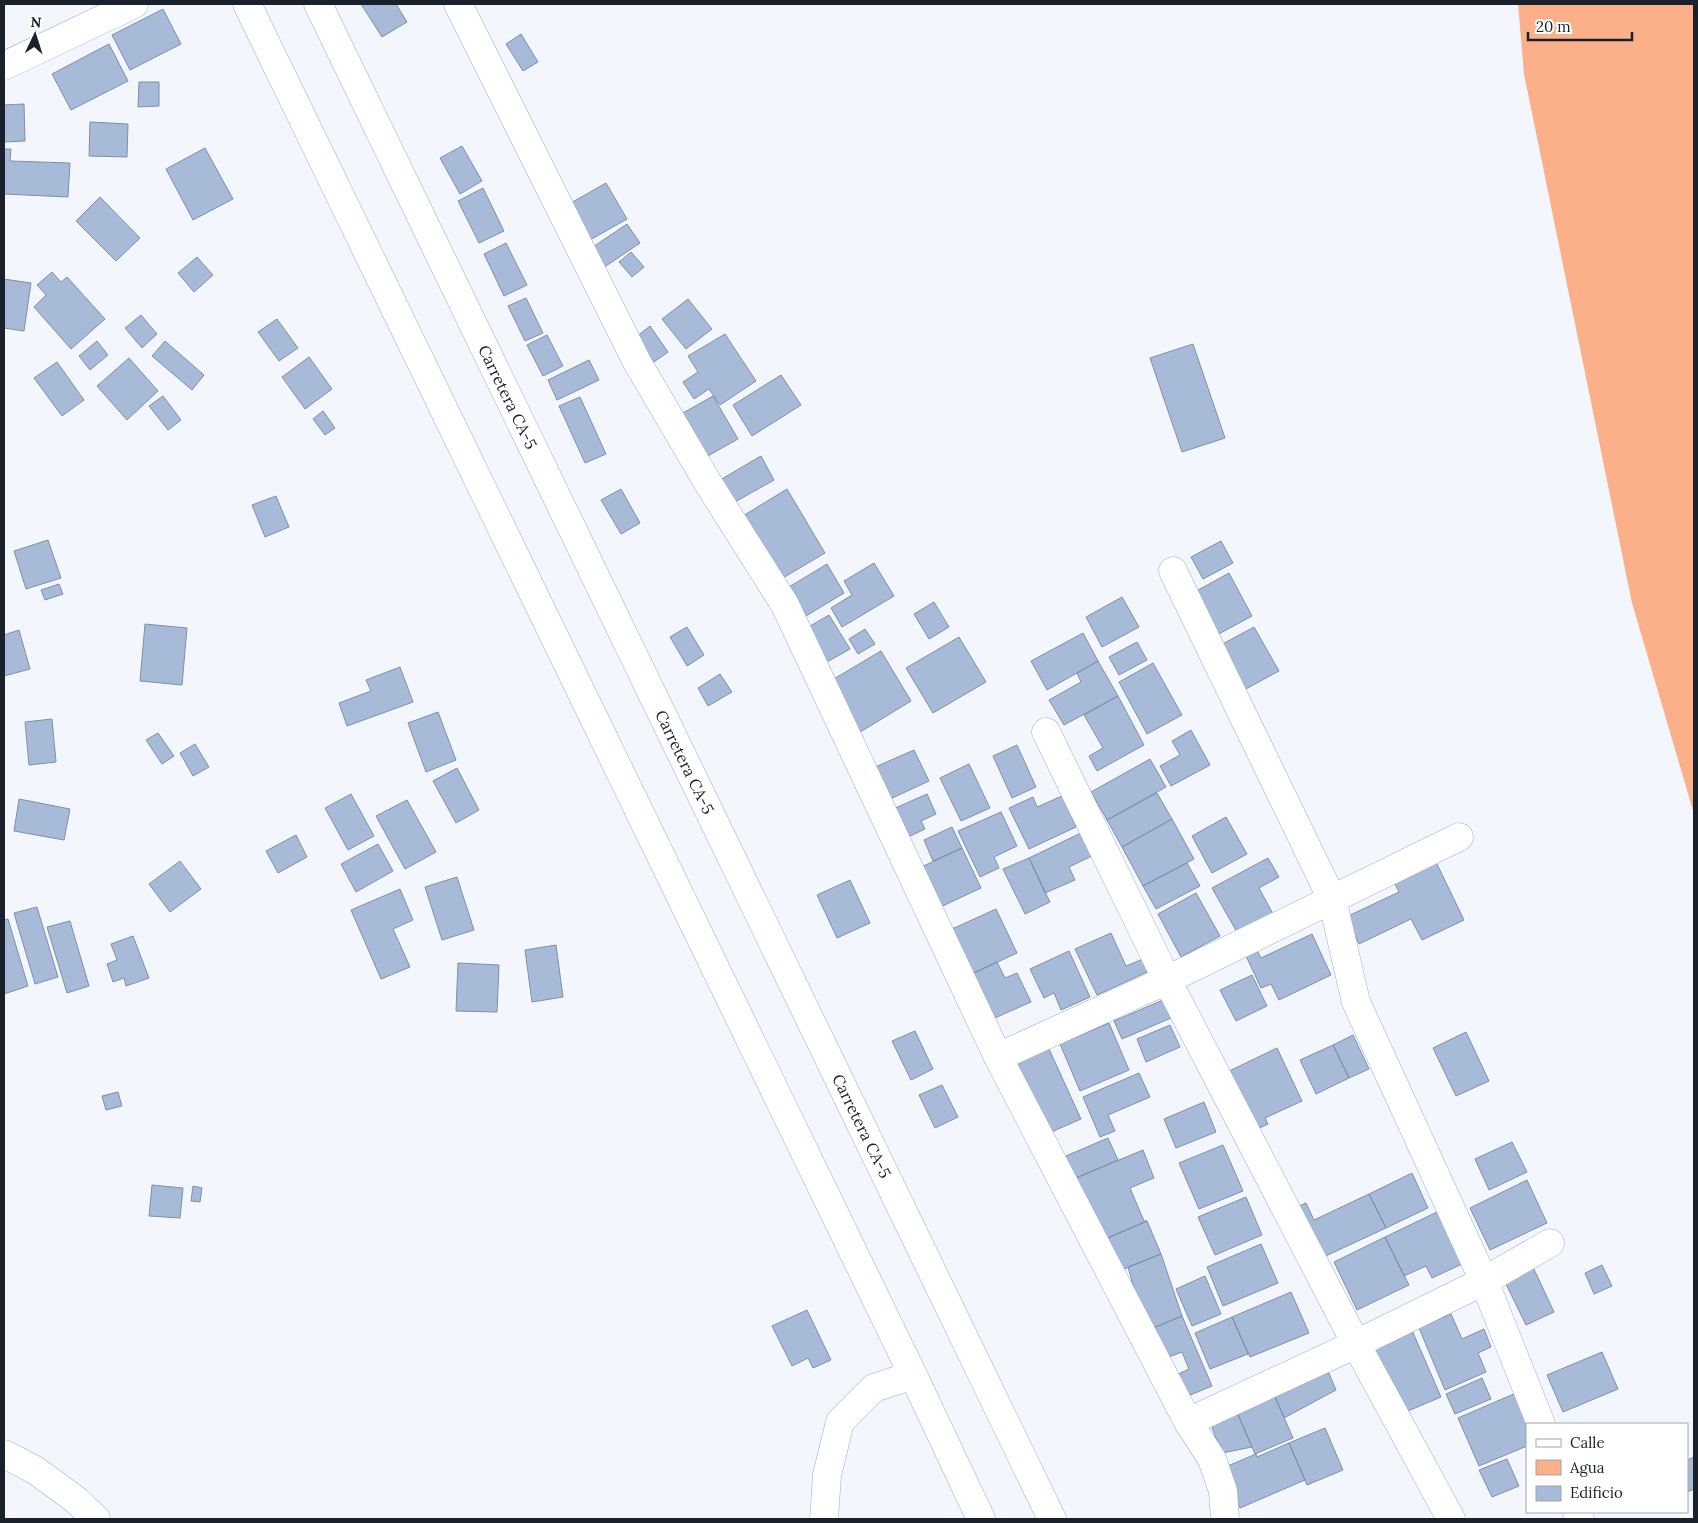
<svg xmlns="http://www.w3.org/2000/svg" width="1698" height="1523" viewBox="0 0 1698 1523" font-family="Lora,serif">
	<rect width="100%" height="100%" fill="#f3f7fd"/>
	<path fill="#fbb08a" d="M1518 4H1694V814L1632 603 1524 74Z"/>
	<path fill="#a7bad8" stroke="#7d8fac" d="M361 4H396L407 22 382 37Z
		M163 9 181 44 130 70 112 35Z
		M521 34 538 62 523 71 506 44Z
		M109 44 128 81 71 110 52 74Z
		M139 82H159V106L138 107Z
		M24 104 25 141 4 142V105Z
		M90 122 128 124 127 157 89 156Z
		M462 146 482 181 460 194 440 158Z
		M205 148 233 199 193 220 166 169Z
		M4 149H11L10 161 70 163 68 197 4 194Z
		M606 183 627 219 590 240 569 204Z
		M483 188 504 231 479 243 458 201Z
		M100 197 140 238 116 261 76 221Z
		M627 224 640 243 600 270 587 251Z
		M506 243 527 285 504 296 484 254Z
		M631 252 644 267 632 277 619 262Z
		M197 257 213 275 194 292 178 273Z
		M52 272 61 282 67 277 105 319 71 349 34 307 46 295 37 285Z
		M4 279 31 283 24 331 4 328Z
		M526 298 543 333 525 341 508 306Z
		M688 299 712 329 686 349 662 319Z
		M141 315 157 334 142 348 125 328Z
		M277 319 298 348 279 361 258 332Z
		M650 326 668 352 654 362 636 337Z
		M725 334 756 381 720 405 709 389 694 399 683 382 698 372 688 356Z
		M547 335 563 366 543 376 527 345Z
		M97 341 108 355 90 370 79 356Z
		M165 341 204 375 192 390 152 356Z
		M1193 344 1225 438 1182 452 1150 358Z
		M309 357 332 389 305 409 282 377Z
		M129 358 158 391 127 420 97 386Z
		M589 360 599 380 557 400 548 380Z
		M57 362 84 400 62 416 34 378Z
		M781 375 801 405 752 436 733 405Z
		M163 396 181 420 168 430 149 406Z
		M713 396 738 439 697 462 683 413Z
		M580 397 606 454 585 463 559 406Z
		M323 411 335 428 325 435 313 419Z
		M761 456 774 480 733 503 720 480Z
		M621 489 640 523 621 534 601 500Z
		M787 489 825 553 776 582 738 519Z
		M276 496 289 527 265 537 252 505Z
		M48 540 61 578 26 589 14 551Z
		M1221 541 1233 563 1203 579 1191 557Z
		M874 563 894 596 842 627 831 608 852 595 844 581Z
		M827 564 844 593 796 622 779 593Z
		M1229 573 1252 616 1215 636 1191 594Z
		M59 584 63 594 45 600 41 590Z
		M1122 597 1139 627 1102 647 1086 617Z
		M934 602 949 627 929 639 914 614Z
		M829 615 850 649 820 666 800 632Z
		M145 624 187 628 182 685 140 681Z
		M687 627 704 655 687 666 670 637Z
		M1254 627 1279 671 1242 691 1217 647Z
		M865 629 875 644 858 654 849 639Z
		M19 630 30 669 4 676V635Z
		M1083 633 1098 661 1047 690 1031 661Z
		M959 637 986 682 933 713 906 668Z
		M1137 642 1147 660 1119 675 1109 657Z
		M881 651 911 701 857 734 827 683Z
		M1098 661 1118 696 1064 725 1049 700 1081 682 1077 673Z
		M1153 663 1182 715 1147 734 1119 682Z
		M400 667 413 702 347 726 339 703 371 691 366 680Z
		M720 674 732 692 708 706 698 688Z
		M1118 696 1144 745 1097 771 1089 756 1103 748 1084 715Z
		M438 712 456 760 426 772 408 723Z
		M52 719 56 762 29 765 25 722Z
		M1191 730 1210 765 1171 786 1160 766 1180 755 1172 741Z
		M158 733 174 756 162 764 146 740Z
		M195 744 209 767 193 776 180 753Z
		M1017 745 1036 787 1012 798 993 756Z
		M914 750 929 781 888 800 873 768Z
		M1150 759 1166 787 1107 820 1091 792Z
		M969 764 990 808 961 821 940 778Z
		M457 768 479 810 456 823 433 781Z
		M1157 793 1172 819 1122 847 1107 820Z
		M351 794 374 836 348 850 325 808Z
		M927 794 936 814 921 821 925 829 898 842 884 813Z
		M1062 796 1076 827 1029 849 1009 808 1033 797 1037 807Z
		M19 799 70 809 64 840 14 831Z
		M407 800 436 852 405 869 376 816Z
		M1001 812 1017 846 994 857 999 868 980 877 958 831Z
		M1226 817 1247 854 1212 873 1192 836Z
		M1172 819 1194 859 1143 886 1122 847Z
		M952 827 962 848 933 861 924 840Z
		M1083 832 1094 855 1069 867 1075 880 1045 893 1029 858Z
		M296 835 307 857 278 873 266 851Z
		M378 844 393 871 356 892 341 864Z
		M962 848 981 888 934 910 915 870Z
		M1029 858 1050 902 1025 914 1003 869Z
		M1268 858 1279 877 1259 888 1273 914 1238 934 1212 888Z
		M180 861 201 889 170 912 149 884Z
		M1436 862 1464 920 1422 940 1411 919 1359 944 1346 917 1399 892 1394 882Z
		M1187 863 1200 886 1156 909 1143 886Z
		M457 877 474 930 442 940 425 887Z
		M850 880 870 923 837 938 817 895Z
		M400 889 413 920 393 929 410 967 381 979 351 910Z
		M1196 893 1220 936 1181 957 1158 914Z
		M37 907 58 977 35 984 14 913Z
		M996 909 1017 953 963 978 952 929Z
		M8 919 28 986 4 994V920Z
		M70 921 89 986 67 993 47 927Z
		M1111 933 1126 966 1143 959 1149 971 1097 995 1075 949Z
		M1312 934 1331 975 1279 1000 1271 984 1261 988 1246 956 1257 950 1261 958Z
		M133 936 149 978 126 986 124 978 113 982 107 964 117 960 111 944Z
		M556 945 563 997 532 1002 525 950Z
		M1069 951 1090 997 1061 1010 1054 993 1044 998 1030 969Z
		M997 962 1005 978 1017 973 1031 1002 988 1021 967 976Z
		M458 963 499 965 497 1012 456 1011Z
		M1252 975 1267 1006 1236 1021 1220 990Z
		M1163 1000 1171 1018 1122 1039 1114 1021Z
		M1109 1023 1129 1070 1080 1091 1060 1044Z
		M1170 1025 1180 1047 1146 1062 1137 1039Z
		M915 1031 933 1069 911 1080 892 1041Z
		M1466 1032 1489 1081 1456 1096 1433 1048Z
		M1353 1035 1369 1069 1349 1078 1333 1045Z
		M1333 1045 1349 1078 1316 1094 1300 1060Z
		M1277 1048 1302 1101 1265 1118 1268 1124 1251 1132 1223 1074Z
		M1049 1049 1081 1119 1040 1137 1008 1067Z
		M1139 1073 1150 1097 1108 1115 1115 1131 1100 1137 1083 1097Z
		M942 1085 958 1117 935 1128 919 1095Z
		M118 1092 122 1106 106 1110 102 1096Z
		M1204 1102 1216 1132 1176 1148 1164 1119Z
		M1108 1138 1118 1160 1069 1181 1059 1159Z
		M1512 1142 1527 1172 1489 1190 1475 1159Z
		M1223 1145 1243 1191 1199 1209 1179 1163Z
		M1143 1150 1154 1178 1130 1188 1144 1221H1147L1103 1240 1069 1181Z
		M1412 1173 1428 1208 1386 1228 1369 1194Z
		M1527 1180 1547 1223 1490 1250 1470 1208Z
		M152 1185 183 1188 180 1218 149 1216Z
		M193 1186 202 1188 200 1202 191 1201Z
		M1369 1194 1386 1228 1317 1260 1292 1209 1306 1203 1314 1220Z
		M1246 1197 1262 1235 1215 1255 1198 1217Z
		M1437 1212 1462 1264 1432 1278 1426 1266 1404 1276 1385 1237Z
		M1147 1221 1161 1254 1117 1272 1103 1240Z
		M1385 1237 1409 1285 1357 1310 1334 1262Z
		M1261 1244 1278 1283 1223 1306 1207 1267Z
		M1161 1254 1182 1316 1146 1331 1128 1267Z
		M1602 1265 1612 1286 1594 1294 1585 1273Z
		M1533 1267 1554 1312 1526 1325 1504 1280Z
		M1205 1276 1221 1314 1192 1326 1176 1289Z
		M1291 1292 1309 1333 1250 1357 1232 1317Z
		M807 1310 831 1360 813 1368 808 1358 792 1366 772 1326Z
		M1451 1314 1462 1339 1484 1329 1491 1347 1478 1353 1486 1372 1445 1390 1419 1328Z
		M1182 1316 1212 1386 1183 1398 1174 1376 1189 1369 1182 1352 1166 1358 1153 1328Z
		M1232 1317 1248 1354 1210 1369 1195 1333Z
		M1411 1328 1441 1397 1396 1416 1367 1347Z
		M1602 1352 1618 1389 1563 1412 1547 1375Z
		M1325 1364 1336 1390 1284 1418 1273 1392Z
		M1482 1378 1491 1399 1455 1414 1446 1394Z
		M1273 1392 1293 1438 1255 1454 1235 1408Z
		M1516 1393 1527 1424V1446L1479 1466 1458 1418Z
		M1238 1414 1252 1447 1222 1453 1209 1420Z
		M1325 1428 1343 1470 1307 1485 1289 1443Z
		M1289 1443 1305 1480 1240 1508 1223 1468 1256 1454 1257 1457Z
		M1694 1457V1489L1687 1492V1460Z
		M1507 1459 1519 1486 1492 1497 1479 1470Z"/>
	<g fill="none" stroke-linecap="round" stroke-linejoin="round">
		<defs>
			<path id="minor" d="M458 4 637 362 708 483 785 605 998 1057 1188 1422 1212 1459 1223 1491 1225 1519
				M4 66 134 4
				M1173 571 1332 899 1356 1002 1484 1281 1541 1424
				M1046 732 1167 980 1459 837
				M998 1057 1167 980 1356 1344 1188 1422
				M4 1454 35 1470 76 1500 96 1519
				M1577 1512 1580 1519
				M824 1519 827 1475 840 1422 874 1388 913 1375
				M1451 1519 1356 1344 1484 1281 1550 1243"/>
			<path id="highway" d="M247 4 913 1375 981 1519
				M318 4 1052 1519"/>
		</defs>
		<use href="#minor" stroke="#9caecc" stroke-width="29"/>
		<use href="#highway" stroke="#9caecc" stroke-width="29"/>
		<use href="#minor" stroke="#fff" stroke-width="28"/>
		<use href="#highway" stroke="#fff" stroke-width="28"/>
	</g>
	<g text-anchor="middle" stroke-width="5" stroke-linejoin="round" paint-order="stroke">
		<g font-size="16" fill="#1a212c" stroke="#fff">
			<text transform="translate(508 397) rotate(64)" y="6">Carretera CA-5</text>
			<text transform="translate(685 762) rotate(64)" y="6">Carretera CA-5</text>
			<text transform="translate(862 1126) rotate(64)" y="6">Carretera CA-5</text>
		</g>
	</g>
	<rect width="1698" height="1523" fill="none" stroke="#1a212c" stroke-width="10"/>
	<rect x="1526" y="1423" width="162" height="90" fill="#ffffff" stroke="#a3a6ab"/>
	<rect x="1536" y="1439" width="25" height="8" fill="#ffffff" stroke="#a3a6ab"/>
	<text x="1570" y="1448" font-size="15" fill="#1a212c">Calle</text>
	<rect x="1536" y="1460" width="25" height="15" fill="#fbb08a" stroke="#a3a6ab"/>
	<text x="1570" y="1473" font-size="15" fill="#1a212c">Agua</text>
	<rect x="1536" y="1486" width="25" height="15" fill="#a7bad8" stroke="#a3a6ab"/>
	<text x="1570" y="1498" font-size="15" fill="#1a212c">Edificio</text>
	<g transform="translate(35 35) rotate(4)" stroke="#ffffff" stroke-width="4" paint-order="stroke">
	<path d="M0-4L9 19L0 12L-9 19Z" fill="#1a212c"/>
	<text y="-8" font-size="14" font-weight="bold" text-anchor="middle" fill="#1a212c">N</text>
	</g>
	<path d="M1528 32v8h104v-8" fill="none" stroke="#1a212c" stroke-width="2.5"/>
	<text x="1536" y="32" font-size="15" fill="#1a212c" stroke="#ffffff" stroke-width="4" paint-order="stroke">20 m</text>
</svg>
